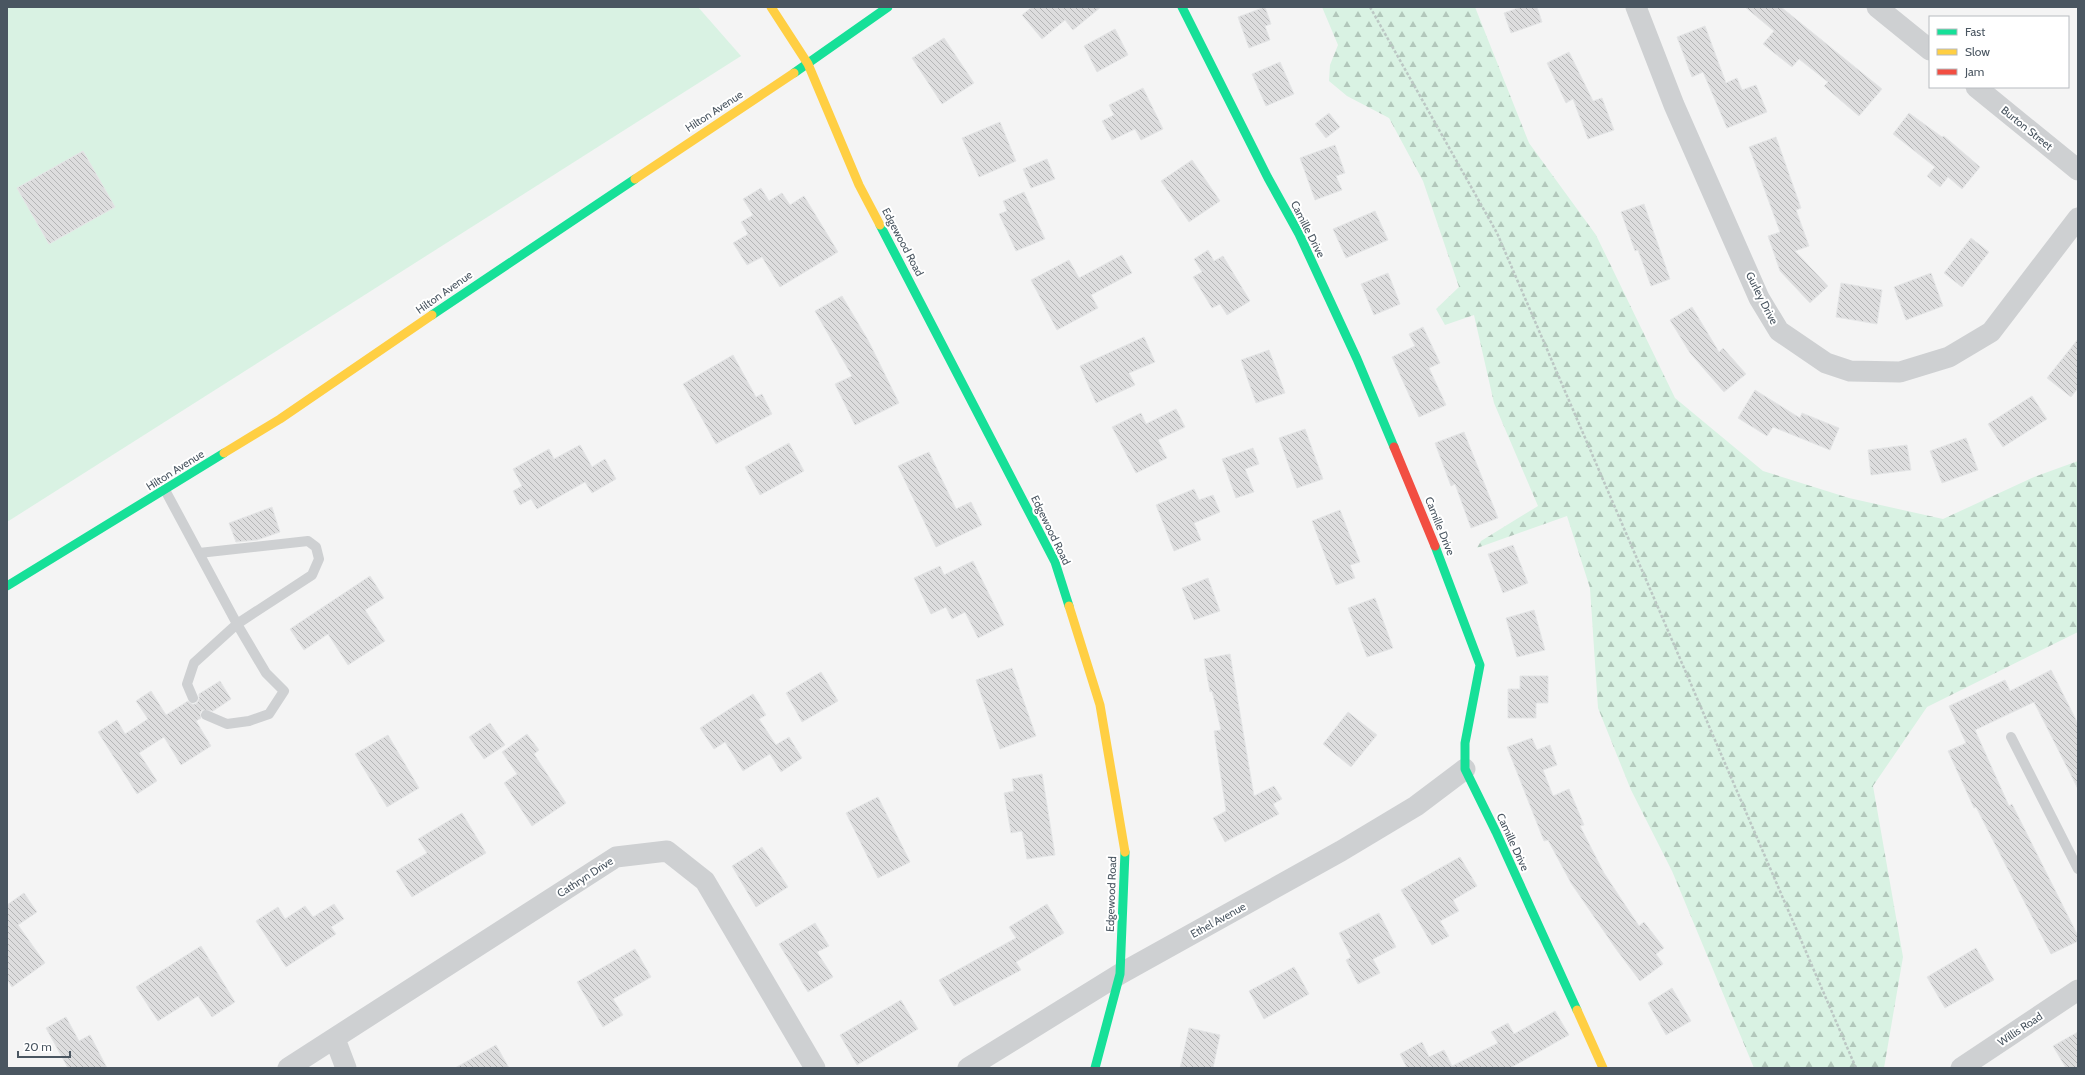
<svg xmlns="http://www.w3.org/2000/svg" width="2085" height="1075" viewBox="0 0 2085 1075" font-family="Cabin,sans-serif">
	<defs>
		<pattern id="forest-firs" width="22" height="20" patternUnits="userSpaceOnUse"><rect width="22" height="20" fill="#d9f2e3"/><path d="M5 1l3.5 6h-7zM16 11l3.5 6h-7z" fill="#b2c7bb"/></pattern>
		<pattern id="building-back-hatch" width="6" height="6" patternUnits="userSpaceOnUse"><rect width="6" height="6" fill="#ddddde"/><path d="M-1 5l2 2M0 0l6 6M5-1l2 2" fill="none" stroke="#b5b6b7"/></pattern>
	</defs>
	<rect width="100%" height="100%" fill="#f4f4f4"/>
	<path fill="#d9f2e3" d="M7 7H698L741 56 7 522Z"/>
	<path fill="url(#forest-firs)" d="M1322 7H1475L1529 143 1596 235 1675 398 1763 471 1849 498 1943 519 2034 477 2078 461V632L1927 707 1873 786 1903 957 1884 1068H1754L1672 871 1631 790 1598 708 1590 588 1567 516 1477 548 1481 541 1538 506 1494 403 1474 315 1445 325 1436 309 1459 287 1423 181 1389 118 1347 96 1329 81 1330 65 1338 45Z"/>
	<path fill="url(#building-back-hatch)" stroke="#e5e6e7" d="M1032 7H1101L1073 30 1065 20 1042 39 1022 15Z
		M1265 7 1271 24 1265 26 1270 40 1249 48 1238 17Z
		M1521 7H1537L1542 22 1511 33 1504 13Z
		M1745 7H1781L1882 89 1859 116 1824 86 1828 82 1799 59 1792 67 1763 44 1774 31Z
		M1705 26 1726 83 1737 78 1742 90 1756 85 1767 112 1727 128 1703 72 1692 77 1677 37Z
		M1115 29 1128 55 1097 72 1084 46Z
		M944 38 974 83 942 104 912 58Z
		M1569 52 1593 101 1602 98 1614 130 1588 139 1573 99 1566 103 1547 63Z
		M1280 62 1294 94 1266 106 1252 74Z
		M1143 88 1163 129 1141 140 1135 129 1112 140 1102 121 1114 115 1109 105Z
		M1329 113 1340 127 1326 138 1315 124Z
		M1909 113 1942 137 1944 136 1980 167 1962 189 1948 177 1940 187 1927 176 1935 167 1893 134Z
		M1000 122 1016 161 979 177 962 138Z
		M1776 137 1801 208 1796 210 1809 246 1795 251 1828 286 1810 303 1780 271 1768 236 1780 232 1749 147Z
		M1335 145 1345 173 1336 176 1342 190 1315 200 1300 158Z
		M83 151 115 207 49 244 17 188Z
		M1047 159 1055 179 1031 188 1023 169Z
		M1192 160 1220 201 1189 222 1161 181Z
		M761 188 769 201 782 193 790 205 804 196 838 252 780 287 762 257 747 265 733 243 748 234 741 222 753 215 743 199Z
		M1024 192 1045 239 1016 251 999 214 1007 211 1003 201Z
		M1644 204 1670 279 1651 286 1638 250 1635 251 1621 212Z
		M1375 211 1388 240 1346 258 1333 229Z
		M1971 238 1989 252 1962 287 1944 273Z
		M1208 250 1214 261 1223 256 1250 301 1227 315 1220 304 1212 308 1193 277 1202 272 1194 259Z
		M1122 255 1132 273 1091 295 1098 308 1057 330 1031 280 1069 260 1079 278Z
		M1388 273 1400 304 1374 315 1361 284Z
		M1931 273 1943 306 1906 320 1894 287Z
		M1841 283 1882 290 1877 324 1836 317Z
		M842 296 868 340 899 403 855 425 835 384 852 376 815 311Z
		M1692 307 1719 352 1723 348 1746 374 1724 392 1690 353 1670 320Z
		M1423 327 1440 363 1429 368 1446 405 1419 417 1392 357 1415 346 1409 334Z
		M1144 337 1155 362 1129 373 1135 385 1096 403 1080 366Z
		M2078 339V388L2071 397 2047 378Z
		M1269 350 1285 393 1256 403 1241 360Z
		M733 355 756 397 762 394 772 414 716 444 683 384Z
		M1755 390 1800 418 1802 413 1839 428 1830 450 1773 427 1767 436 1738 418Z
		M2032 396 2047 419 2003 447 1988 424Z
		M1176 409 1185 427 1158 440 1167 458 1136 473 1112 427 1141 413 1146 424Z
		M1305 429 1323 479 1297 488 1279 438Z
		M1464 432 1498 518 1471 528 1455 484 1451 486 1435 443Z
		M1966 438 1978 470 1942 483 1930 451Z
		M789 443 804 471 760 495 745 467Z
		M580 445 592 467 605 459 616 479 592 493 585 482 537 509 531 499 520 505 513 491 522 486 513 469 549 449 554 459Z
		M1907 445 1911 470 1871 475 1868 450Z
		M1253 448 1259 464 1245 469 1254 492 1236 498 1222 459Z
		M929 452 956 509 971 502 982 525 936 547 898 466Z
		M1194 489 1199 500 1213 495 1220 512 1194 523 1201 540 1174 551 1156 505Z
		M272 507 280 532 257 540 236 542 229 523Z
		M1340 510 1360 562 1350 565 1355 578 1336 585 1312 521Z
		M1513 545 1528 583 1503 593 1488 554Z
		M973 561 1004 625 978 638 965 612 952 619 946 607 931 614 914 578 940 566 944 575Z
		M370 576 384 598 365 610 385 641 348 665 328 634 304 650 290 629Z
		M1208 578 1220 611 1194 620 1182 588Z
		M1375 598 1393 648 1367 657 1348 608Z
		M1534 610 1545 650 1517 657 1506 618Z
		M1230 654 1254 796 1274 786 1282 799 1273 804 1279 814 1225 842 1213 818 1226 811 1214 731 1221 730 1212 691 1210 692 1204 659Z
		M1012 668 1036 736 1000 749 976 680Z
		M2051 670 2078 724V789L2034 702 1975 730 2009 806 2012 804 2078 936V941L2051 954 1976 807 1974 808 1948 751 1966 743 1949 706 2005 680 2010 691Z
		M821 672 838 701 802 722 786 693Z
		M1520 676H1548V703H1536V718H1508V689H1520Z
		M220 681 231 699 213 711 202 710 200 713 201 718 196 721 211 746 181 765 164 737 139 753 157 781 137 794 98 732 117 720 125 734 148 719 136 701 151 691 166 715 188 701 192 704H196L199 699V694Z
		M753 694 766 715 759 719 776 745 789 737 802 758 781 772 770 754 743 771 725 742 714 749 700 728Z
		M1348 712 1377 735 1351 767 1323 744Z
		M490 723 505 745 484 759 469 737Z
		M527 734 539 750 534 754 566 803 532 826 504 783 517 774 502 752Z
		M388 735 419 788 387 807 355 754Z
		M1532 738 1537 750 1550 745 1557 765 1543 770 1553 796 1569 789 1584 825 1580 826 1604 873 1639 926 1644 922 1664 948 1656 954 1663 964 1640 981 1616 949 1571 883 1548 840 1544 841 1507 747Z
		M1042 774 1055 855 1027 859 1022 831 1011 833 1004 793 1014 791 1012 779Z
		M878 797 910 862 878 878 846 813Z
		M462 813 486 853 412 897 396 871 427 853 418 839Z
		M762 847 788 887 756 907 732 866Z
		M1460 857 1477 886 1453 900 1459 911 1440 921 1449 936 1432 945 1401 890Z
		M24 893 37 912 18 925 45 963 12 987 7 979V905Z
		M334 904 344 919 331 927 336 934 286 967 256 921 278 907 285 919 305 906 313 917Z
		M1047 904 1064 933 1016 962 1021 970 954 1006 939 980 1016 938 1009 927Z
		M1379 913 1396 947 1373 959 1380 973 1358 984 1346 960 1351 957 1339 933Z
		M815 923 829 946 817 952 833 977 808 992 779 944Z
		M201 946 235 1002 212 1017 198 996 158 1021 136 987Z
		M1976 948 1994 980 1945 1008 1927 977Z
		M635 949 651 977 613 999 623 1015 603 1027 577 982Z
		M1294 967 1309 994 1264 1019 1249 991Z
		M1672 988 1691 1021 1666 1035 1648 1003Z
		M901 1000 918 1029 857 1065 840 1035Z
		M1555 1011 1569 1035 1510 1068H1407L1400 1054 1422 1042 1429 1057 1444 1050 1452 1066 1498 1043 1491 1032 1508 1023 1514 1034Z
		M66 1017 79 1041 90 1035 107 1068H68L46 1028Z
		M1189 1028 1220 1035 1213 1068H1180Z
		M2078 1032V1068H2066L2053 1046Z
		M496 1045 509 1068H455Z"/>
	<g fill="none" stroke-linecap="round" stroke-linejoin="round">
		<path stroke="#bcc7c4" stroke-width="2.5" stroke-dasharray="3 2" stroke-linecap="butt" d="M1370 7 1497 233 1856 1068"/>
		<path stroke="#ced0d2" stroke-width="10" d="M165 490 237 624 312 575 319 559 316 547 308 541 199 553
			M193 698 187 684 194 663 237 624 266 673 284 691 269 714 249 721 227 724 206 715
			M2011 737 2078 869"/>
		<path stroke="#ced0d2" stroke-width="21" d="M1636 7 1674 105 1759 298 1779 331 1826 363 1850 371 1900 372 1949 357 1991 332 2078 218
			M1877 7 1930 50
			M1976 87 2078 170
			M335 1039 346 1068
			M288 1068 616 857 667 851 705 881 815 1068
			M968 1068 1120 974 1341 851 1416 806 1465 769
			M1961 1068 2078 990"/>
		<path stroke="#16e098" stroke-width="9" d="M1182 7 1268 178 1299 234 1357 359 1394 447
			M794 73 888 7
			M880 225 1055 562 1069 606
			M432 315 635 179
			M1435 546 1480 665 1465 743V769L1496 832 1577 1010
			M7 586 224 453
			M1095 1068 1120 974 1125 852"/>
		<path stroke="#ffcf43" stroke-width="9" d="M771 7 808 64 859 185 880 225
			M635 179 794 73
			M224 453 280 419 432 315
			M1069 606 1100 705 1125 852
			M1577 1010 1603 1068"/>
		<path stroke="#f24e42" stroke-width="9" d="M1394 447 1435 546"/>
	</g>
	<g text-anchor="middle" stroke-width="4" stroke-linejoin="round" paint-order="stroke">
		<g font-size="11" fill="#4a5661" stroke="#fff">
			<text transform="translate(714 111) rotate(-33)" y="4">Hilton Avenue</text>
			<text transform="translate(2027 128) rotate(39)" y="4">Burton Street</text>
			<text transform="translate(1308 229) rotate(63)" y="4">Camille Drive</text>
			<text transform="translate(903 242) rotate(62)" y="4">Edgewood Road</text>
			<text transform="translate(444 292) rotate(-35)" y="4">Hilton Avenue</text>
			<text transform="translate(1762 298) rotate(63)" y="4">Gurley Drive</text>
			<text transform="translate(175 470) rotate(-32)" y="4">Hilton Avenue</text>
			<text transform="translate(1440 526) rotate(68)" y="4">Camille Drive</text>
			<text transform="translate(1051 530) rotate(64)" y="4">Edgewood Road</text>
			<text transform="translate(1513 842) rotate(65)" y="4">Camille Drive</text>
			<text transform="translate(585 877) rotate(-33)" y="4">Cathryn Drive</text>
			<text transform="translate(1111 894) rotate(-88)" y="4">Edgewood Road</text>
			<text transform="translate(1218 920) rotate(-29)" y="4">Ethel Avenue</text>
			<text transform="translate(2020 1029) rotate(-34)" y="4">Willis Road</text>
		</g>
	</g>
	<rect width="2085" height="1075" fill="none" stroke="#4a5661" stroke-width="16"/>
	<rect x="1929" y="16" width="140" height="72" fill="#ffffff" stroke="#b7bbc0"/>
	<rect x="1937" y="29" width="20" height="6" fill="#16e098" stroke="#b7bbc0"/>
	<text x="1965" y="36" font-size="12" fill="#4a5661">Fast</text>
	<rect x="1937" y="49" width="20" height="6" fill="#ffcf43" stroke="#b7bbc0"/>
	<text x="1965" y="56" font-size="12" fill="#4a5661">Slow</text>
	<rect x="1937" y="69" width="20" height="6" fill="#f24e42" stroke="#b7bbc0"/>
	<text x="1965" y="76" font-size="12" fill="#4a5661">Jam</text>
	<path d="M18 1051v6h52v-6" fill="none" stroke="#4a5661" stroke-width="2"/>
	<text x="24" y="1051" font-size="12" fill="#4a5661" stroke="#ffffff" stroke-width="3" paint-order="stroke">20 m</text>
</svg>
